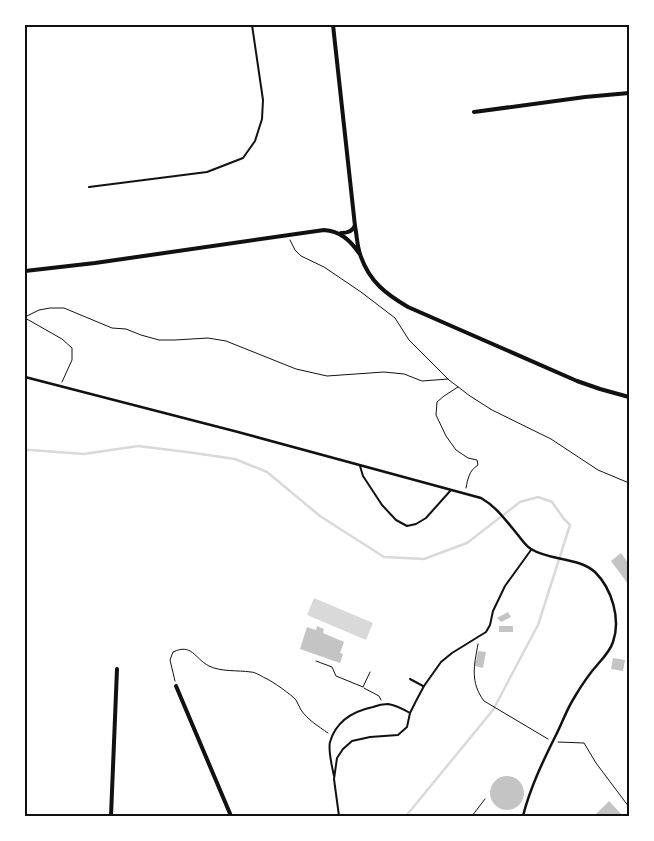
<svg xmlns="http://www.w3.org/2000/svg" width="654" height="841" viewBox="0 0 654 841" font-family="'PT Serif',serif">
	<rect width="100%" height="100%" fill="#fff"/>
	<path fill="#d9d9d9" d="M314 598 373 623 366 640 307 615Z"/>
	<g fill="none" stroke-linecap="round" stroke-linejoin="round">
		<path stroke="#d9d9d9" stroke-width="2.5" d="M25 450H30L84 454 138 446 187 452 235 459 267 472 320 516 384 557 424 559 467 543 520 502 538 497 552 502 564 519 570 525 538 625 493 710 406 816"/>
	</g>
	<path fill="#c4c4c4" d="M621 553 629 564V583L628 584 611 561Z
		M508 612 511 617 501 622 497 618Z
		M317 626 324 629 323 633 344 642 340 653 343 654 340 663 300 649 307 627 316 630Z
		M499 626H513V632H499Z
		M478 651 486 652 483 668 475 666Z
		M613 658 625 660 623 671 611 669Z
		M490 793a17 17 0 1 1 34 0a17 17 0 1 1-34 0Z
		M609 801 623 816H594Z"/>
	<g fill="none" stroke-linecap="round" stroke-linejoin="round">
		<path stroke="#111" stroke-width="1" d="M290 240 295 250 301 256 324 267 361 292 395 318 409 340 449 380 470 396 492 410 551 439 598 470 629 483
			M25 317 39 310 50 308H64L112 328 126 329 141 335 159 340H175L208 338 226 341 296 369 327 376 384 372 404 374 422 381 448 379
			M25 318 62 339 72 348V360L62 382
			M458 387 444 396 437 402 436 415 446 436 456 450 468 458 477 460 478 465C469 471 468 478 466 488
			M478 644C474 666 470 682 484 701L548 739
			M316 661 332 667 336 676 363 687 370 672
			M175 681 170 660 173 652C192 643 194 658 209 666 221 672 237 670 251 672 255 672 261 676 265 678 271 680 293 696 296 700 298 703 299 707 301 710 308 720 318 726 328 733
			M364 688 379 696 381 700
			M558 742 584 743 596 763 629 807
			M472 816 485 799"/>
		<path stroke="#111" stroke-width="2" d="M89 187 207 172 243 158 255 141 262 119 263 100 252 25
			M360 466 363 476 382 505 396 520 407 526 416 524 426 518 451 490
			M410 679 423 686
			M334 776C332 767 328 750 330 742 336 721 354 711 373 707 378 705 383 704 388 704 396 705 403 709 410 713
			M339 816 334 779 337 758 343 749 352 741 370 737 398 735 407 727 410 713 416 701 424 686 441 662 452 653 486 632 490 625 493 611 505 586 531 550"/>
		<path stroke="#111" stroke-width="2.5" d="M25 377 238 432 481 498C497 507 507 522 518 535 522 540 526 546 531 549 550 561 578 557 595 572 612 589 621 619 613 642 610 651 604 657 598 664 589 674 581 686 574 698 567 709 562 723 556 735 543 761 530 788 523 816"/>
		<path stroke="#111" stroke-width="4" d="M333 25 355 226C357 236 357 247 361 257 370 282 386 294 408 307L577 381 600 389 629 397
			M474 112 585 97 629 93
			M341 233C347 233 353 232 355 225
			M25 271 95 263 324 230C340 231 350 240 359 253
			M176 686 231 816
			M111 816 117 669"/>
	</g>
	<rect width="654" height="841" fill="none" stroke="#ffffff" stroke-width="52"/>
	<rect x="26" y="26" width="602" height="789" fill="none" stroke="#111" stroke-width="2"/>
</svg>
